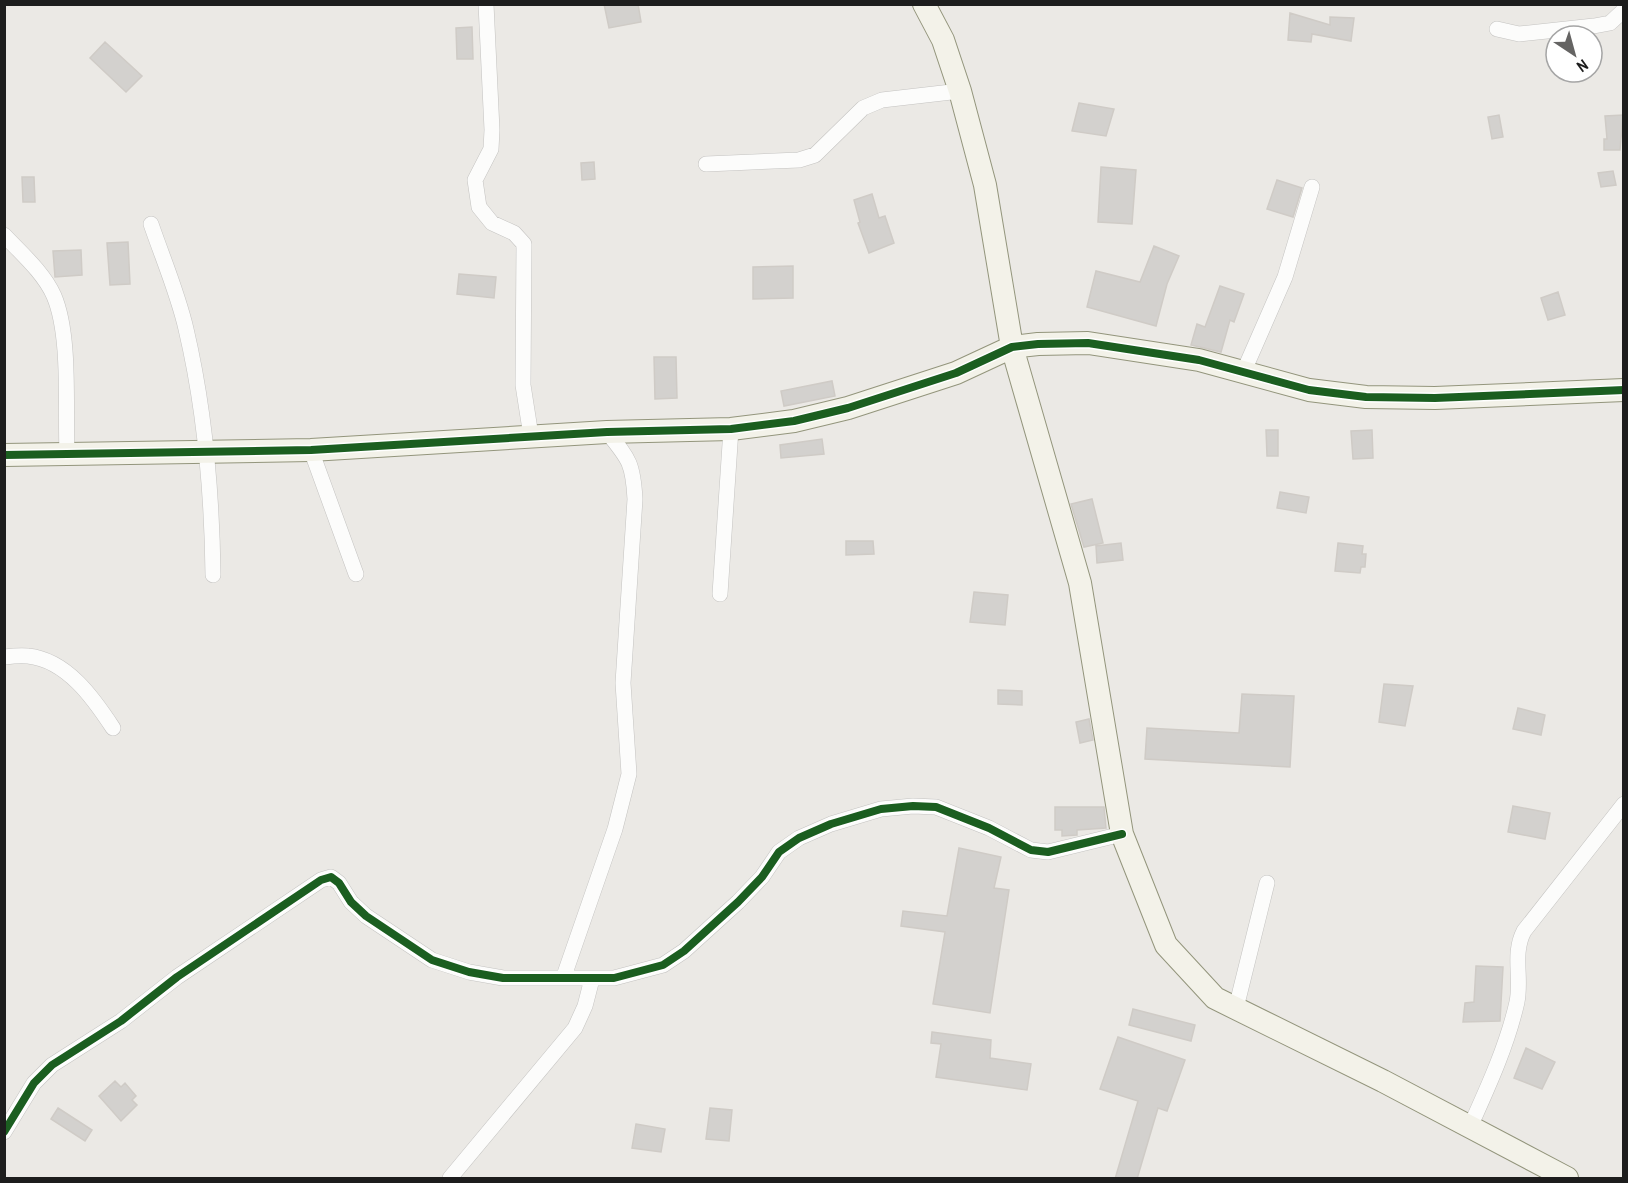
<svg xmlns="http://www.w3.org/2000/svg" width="1628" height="1183" font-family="'Archivo Narrow',sans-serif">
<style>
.building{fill:#d3d1ce;stroke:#cfcbc6;stroke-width:1.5}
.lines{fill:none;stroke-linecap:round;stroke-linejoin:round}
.street-casing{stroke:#c4c3c1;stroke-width:16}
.secondary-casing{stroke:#93957c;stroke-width:24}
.street{stroke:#fcfcfb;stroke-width:15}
.secondary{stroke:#f3f2e9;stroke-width:22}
.cycleway-casing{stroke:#fff;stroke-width:11}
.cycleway{stroke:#1b5e20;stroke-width:8}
</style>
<rect width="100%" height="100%" fill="#ebe9e5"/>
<path class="building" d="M604 4H638L641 22 609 28Z
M1290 13 1330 25V17L1354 18 1351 41 1312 34 1311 42 1288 40Z
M472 27 473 59H457L456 28Z
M105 42 142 76 126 92 90 58Z
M1079 103 1114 109 1106 136 1072 131Z
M1499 115 1503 137 1492 139 1488 117Z
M1623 115 1620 150H1604V139H1607L1605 116Z
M594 162 595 179 582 180 581 163Z
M1101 167 1136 170 1132 224 1098 222Z
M1613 171 1616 185 1601 187 1598 173Z
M22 177H34L35 202H23Z
M1277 180 1302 188 1293 217 1267 209Z
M872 194 879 218 885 216 894 243 869 253 858 223 860 222 854 200Z
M128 242 130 284 110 285 107 243Z
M1154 246 1179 256 1167 284 1156 326 1087 307 1096 271 1140 282Z
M81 250 82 275 55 277 53 251Z
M793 266V298L753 299V267Z
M459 274 496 277 494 298 457 294Z
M1220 286 1244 294 1234 322 1230 320 1221 352 1191 345 1197 324 1205 327Z
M1558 292 1565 315 1548 320 1541 298Z
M654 357H676L677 398 655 399Z
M832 381 835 396 784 406 781 391Z
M1266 430H1278V456H1267Z
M1372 430 1373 458 1353 459 1351 431Z
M822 439 824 454 781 458 780 445Z
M1280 492 1309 497 1306 513 1277 508Z
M1092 499 1103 543 1084 547 1071 504Z
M846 541H873L874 554 846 555Z
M1121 543 1123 560 1097 563 1096 546Z
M1338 543 1363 546 1362 554H1366L1365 567H1361L1360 573 1335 571Z
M974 592 1008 595 1005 625 970 622Z
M1384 684 1413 686 1405 726 1379 722Z
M998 690 1022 691V705L998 704Z
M1242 694 1294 696 1290 767 1145 759 1147 728 1239 733Z
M1518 708 1545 715 1541 735 1513 729Z
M1089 719 1093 740 1080 743 1076 722Z
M1513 806 1550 813 1545 839 1508 832Z
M1055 807H1104L1106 828 1077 830V835L1062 836V830H1055Z
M959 848 1001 857 994 888 1009 890 990 1013 933 1004 945 932 901 926 903 911 947 916Z
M1476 966 1503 967 1500 1021 1463 1022 1465 1003 1474 1002Z
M1133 1009 1195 1025 1191 1041 1129 1025Z
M932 1032 991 1040 990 1058 1031 1064 1027 1090 936 1077 941 1044 931 1043Z
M1118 1037 1185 1060 1167 1111 1158 1108 1137 1179H1115L1138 1101 1100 1089Z
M1526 1048 1555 1062 1542 1089 1514 1078Z
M115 1081 121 1087 125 1083 136 1096 132 1100 137 1105 121 1121 99 1096Z
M58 1108 92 1130 85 1141 51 1119Z
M710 1108 732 1110 729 1141 706 1139Z
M636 1124 665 1129 661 1152 632 1148Z"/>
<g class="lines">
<g class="street-casing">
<path id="street" d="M486 4 492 130 491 149 475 180 479 207 492 223 514 233 524 244 523 385 531 436
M1497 29 1519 34 1594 26 1610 23 1624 10
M706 164 799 160 815 155 863 108 882 100 960 91
M151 224C163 259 178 294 186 329 205 410 212 492 213 575
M4 235C21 253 44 273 54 296 71 336 65 408 67 452
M1243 373 1285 277 1312 187
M311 450 356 574
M720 594 731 429
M4 657C12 656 21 655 28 656 67 660 94 699 113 728
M564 976 615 829 629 774 623 683 635 499C633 463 629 459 607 432
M1236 1008 1267 883
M1470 1127C1488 1087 1507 1046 1517 1002 1522 977 1512 954 1524 931L1624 804
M4 1132 34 1083 52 1065 121 1021 177 977 321 880 331 877 339 883 351 902 366 916 432 960 469 972 503 978H614L663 965 684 951 738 902 762 877 779 852 799 838 831 824 881 809 913 806 936 807 989 828 1031 850 1048 852 1122 834
M450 1178 575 1028 585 1006 592 979"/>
</g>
<g class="secondary-casing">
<path id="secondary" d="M924 4 943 40 960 91 985 185 1012 347 1080 583 1122 834 1166 945 1215 998 1383 1081 1567 1178
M4 455 311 450 607 432 731 429 794 421 848 408 956 373 1012 347 1038 344 1088 343 1199 360 1309 390 1366 397 1435 398 1624 390"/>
</g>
<use href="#street" class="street"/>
<use href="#secondary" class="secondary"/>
<g class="cycleway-casing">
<path id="cycleway" d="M4 455 311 450 607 432 731 429 794 421 848 408 956 373 1012 347 1038 344 1088 343 1199 360 1309 390 1366 397 1435 398 1624 390
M4 1132 34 1083 52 1065 121 1021 177 977 321 880 331 877 339 883 351 902 366 916 432 960 469 972 503 978H614L663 965 684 951 738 902 762 877 779 852 799 838 831 824 881 809 913 806 936 807 989 828 1031 850 1048 852 1122 834"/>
</g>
<use href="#cycleway" class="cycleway"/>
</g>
<rect width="1628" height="1183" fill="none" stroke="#1d1d1d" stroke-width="12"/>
<g transform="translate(1574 54) rotate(144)"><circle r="28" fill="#ffffff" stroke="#a5a5a5" stroke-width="1.5"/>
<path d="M0-4.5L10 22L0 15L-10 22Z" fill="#656463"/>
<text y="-9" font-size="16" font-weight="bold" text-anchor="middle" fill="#1d1d1d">N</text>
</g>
</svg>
